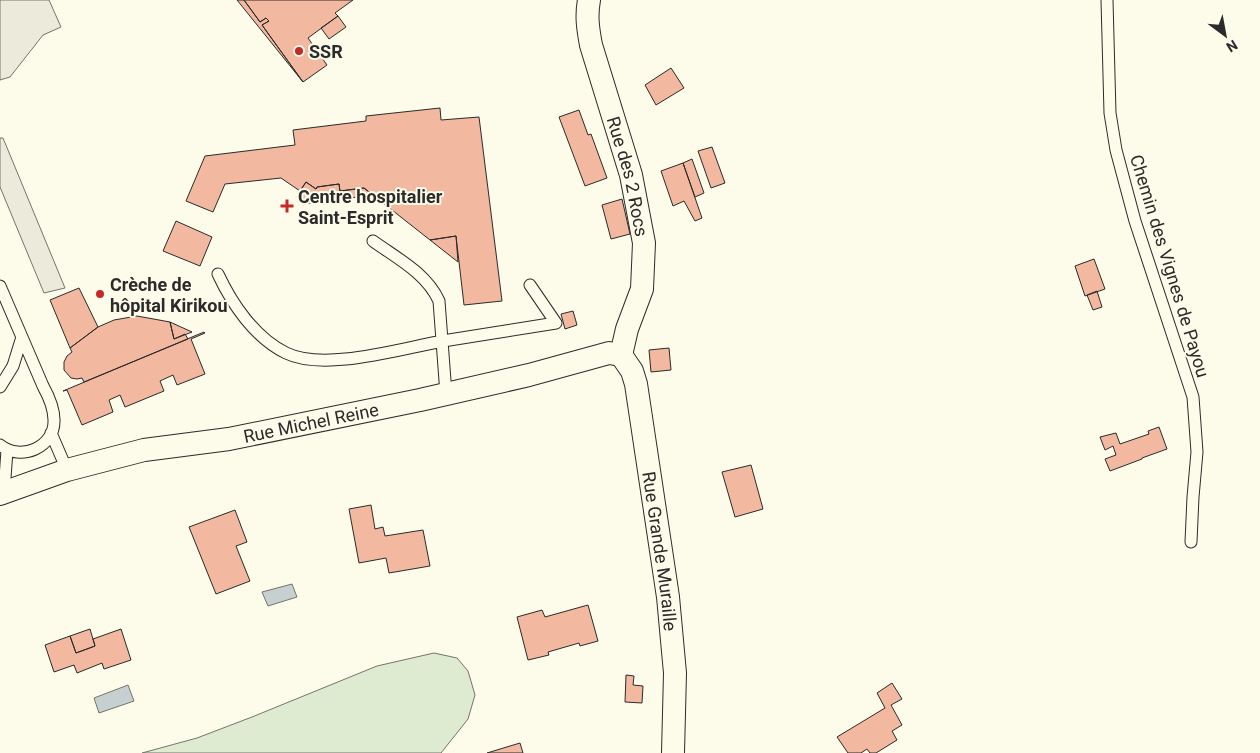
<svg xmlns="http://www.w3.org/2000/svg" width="1260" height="753" font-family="Roboto,sans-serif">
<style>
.green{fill:#deebd1;stroke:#74746e}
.parking{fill:#eceadb;stroke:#74746e}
.water{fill:#c7d0d0;stroke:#74746e}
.building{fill:#f2b8a0;stroke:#2b2b2b}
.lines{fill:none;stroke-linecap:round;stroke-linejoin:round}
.lane-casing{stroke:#2b2b2b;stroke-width:13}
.street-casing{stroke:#2b2b2b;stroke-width:24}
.lane{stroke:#fdfbea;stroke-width:11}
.street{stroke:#fdfbea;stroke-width:22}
.poi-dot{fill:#c62828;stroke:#fdfbea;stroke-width:2}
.labels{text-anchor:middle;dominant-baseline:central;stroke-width:4;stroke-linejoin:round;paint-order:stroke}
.poi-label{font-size:18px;font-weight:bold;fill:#2b2b2b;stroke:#fdfbea;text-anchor:start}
.street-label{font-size:18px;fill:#2b2b2b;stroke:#fdfbea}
</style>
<rect width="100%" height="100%" fill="#fdfbea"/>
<path class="green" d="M434 653 457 658 468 671 475 695 468 719 441 753H142L197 738 252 717 377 666Z"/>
<path class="parking" d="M0 0H49L61 27 43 35 10 77 0 80Z
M0 138H3L65 288 44 293 0 187Z"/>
<path class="water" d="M292 584 297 597 268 606 262 592Z
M128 685 134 701 99 713 94 698Z"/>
<path class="building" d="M237 0H244L260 22 266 18 269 21 262 25 303 82Z
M244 0H353L335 13 338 16 308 38 327 65 303 82 262 25 269 21 266 18 260 22Z
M338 16 346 27 329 39 321 28Z
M671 68 684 88 656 105 645 85Z
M440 108 441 120 479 117 502 301 464 305 456 236 430 240 364 188 340 191 339 184 317 187 316 189 306 182 300 191 281 178 225 184 213 212 186 201 205 156 295 145 293 130 366 121V116Z
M579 110 588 135 591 134 607 178 585 186 559 117Z
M712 147 725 183 711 188 698 151Z
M692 159 704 193 695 197 683 163Z
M683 163 702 218 695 221 684 201 673 206 661 171Z
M306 182 316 189 317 187 339 184 340 191 364 188 373 195 302 204 300 191Z
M622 199 630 234 611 239 602 205Z
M176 221 212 237 200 266 163 251Z
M456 236 458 262 430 240Z
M1094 259 1105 289 1085 296 1075 266Z
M79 288 98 327 70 348 50 300Z
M1097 291 1102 307 1093 310 1087 295Z
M573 311 577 325 565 329 561 314Z
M137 316 170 322 174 339 185 334 188 339 84 382 82 378 77 379 71 378 64 370V362L67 356 72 352 70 348 98 327 114 320Z
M170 322 192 332 174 339Z
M204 332 205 333 191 339 205 374 177 385 173 375 160 381 164 391 125 407 120 395 109 400 113 412 82 425 67 390 63 391Z
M669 348 671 370 651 372 649 350Z
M1159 427 1167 449 1142 458V459L1110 471 1105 459 1116 455 1113 446 1105 450 1100 437 1116 433 1120 444 1149 434 1148 431Z
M751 465 763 509 735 517 722 472Z
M371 505 375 529 383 527 385 536 423 530 430 566 389 573 386 558 359 563 349 509Z
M235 510 247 542 236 546 250 581 216 594 189 527Z
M588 605 598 641 580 646 579 643 548 652 549 655 528 660 517 617 542 610 545 617Z
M90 629 95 646 76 653 70 636Z
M121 629 131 660 104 669 102 663 77 673 74 665 54 672 45 645 70 636 76 653 95 646 93 639Z
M626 675 634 676 633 685 643 686 642 703 625 702Z
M892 683 902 699 891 705 902 725 892 731 897 740 876 753H870L867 749 861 753H848L837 737 885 708 877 693Z
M520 743 523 753H487Z"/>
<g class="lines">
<g class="lane-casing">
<path id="lane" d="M1107 0 1110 113 1116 150 1135 221 1193 397 1197 452 1193 497 1191 542
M373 241C398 259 426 273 439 301L446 394
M218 274C232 304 255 338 286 353 325 372 402 348 443 341 481 335 518 329 556 323L530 285
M0 286 43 386C48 395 54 409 54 420 55 447 21 462 0 445
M0 387 13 366 22 337
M51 433 67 470
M4 492 7 450"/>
</g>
<g class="street-casing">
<g id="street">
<path id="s1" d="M589 0C586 16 588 29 591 45L631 175 644 243 642 289 627 329 621 355"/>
<path id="s2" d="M621 355 632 371 636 384 668 597 675 673 673 753"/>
<path id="s3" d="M0 494 67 470 144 450 229 439 420 400 529 375 609 353 621 355"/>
</g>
</g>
<use href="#lane" class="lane"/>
<use href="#street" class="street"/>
</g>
<g class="poi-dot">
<circle cx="299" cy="51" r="5"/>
<path d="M284.5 198.5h5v5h5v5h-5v5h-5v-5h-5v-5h5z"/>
<circle cx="100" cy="294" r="5"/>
</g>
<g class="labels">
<g class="poi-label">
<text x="309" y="51">SSR</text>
<text x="298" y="196">Centre hospitalier<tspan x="298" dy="21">Saint-Esprit</tspan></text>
<text x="110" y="284">Crèche de<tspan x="110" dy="21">hôpital Kirikou</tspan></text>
</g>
<g class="street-label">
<text stroke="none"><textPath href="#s1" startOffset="182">Rue des 2 Rocs</textPath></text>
<text transform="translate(1170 266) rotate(73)">Chemin des Vignes de Payou</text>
<text stroke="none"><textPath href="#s3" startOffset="320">Rue Michel Reine</textPath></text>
<text stroke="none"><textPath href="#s2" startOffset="202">Rue Grande Muraille</textPath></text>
</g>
</g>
<g transform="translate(1225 35) rotate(148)" stroke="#fdfbea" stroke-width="4" paint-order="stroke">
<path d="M0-4L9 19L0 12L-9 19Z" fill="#2b2b2b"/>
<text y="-8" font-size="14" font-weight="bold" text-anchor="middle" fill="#2b2b2b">N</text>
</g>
</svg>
